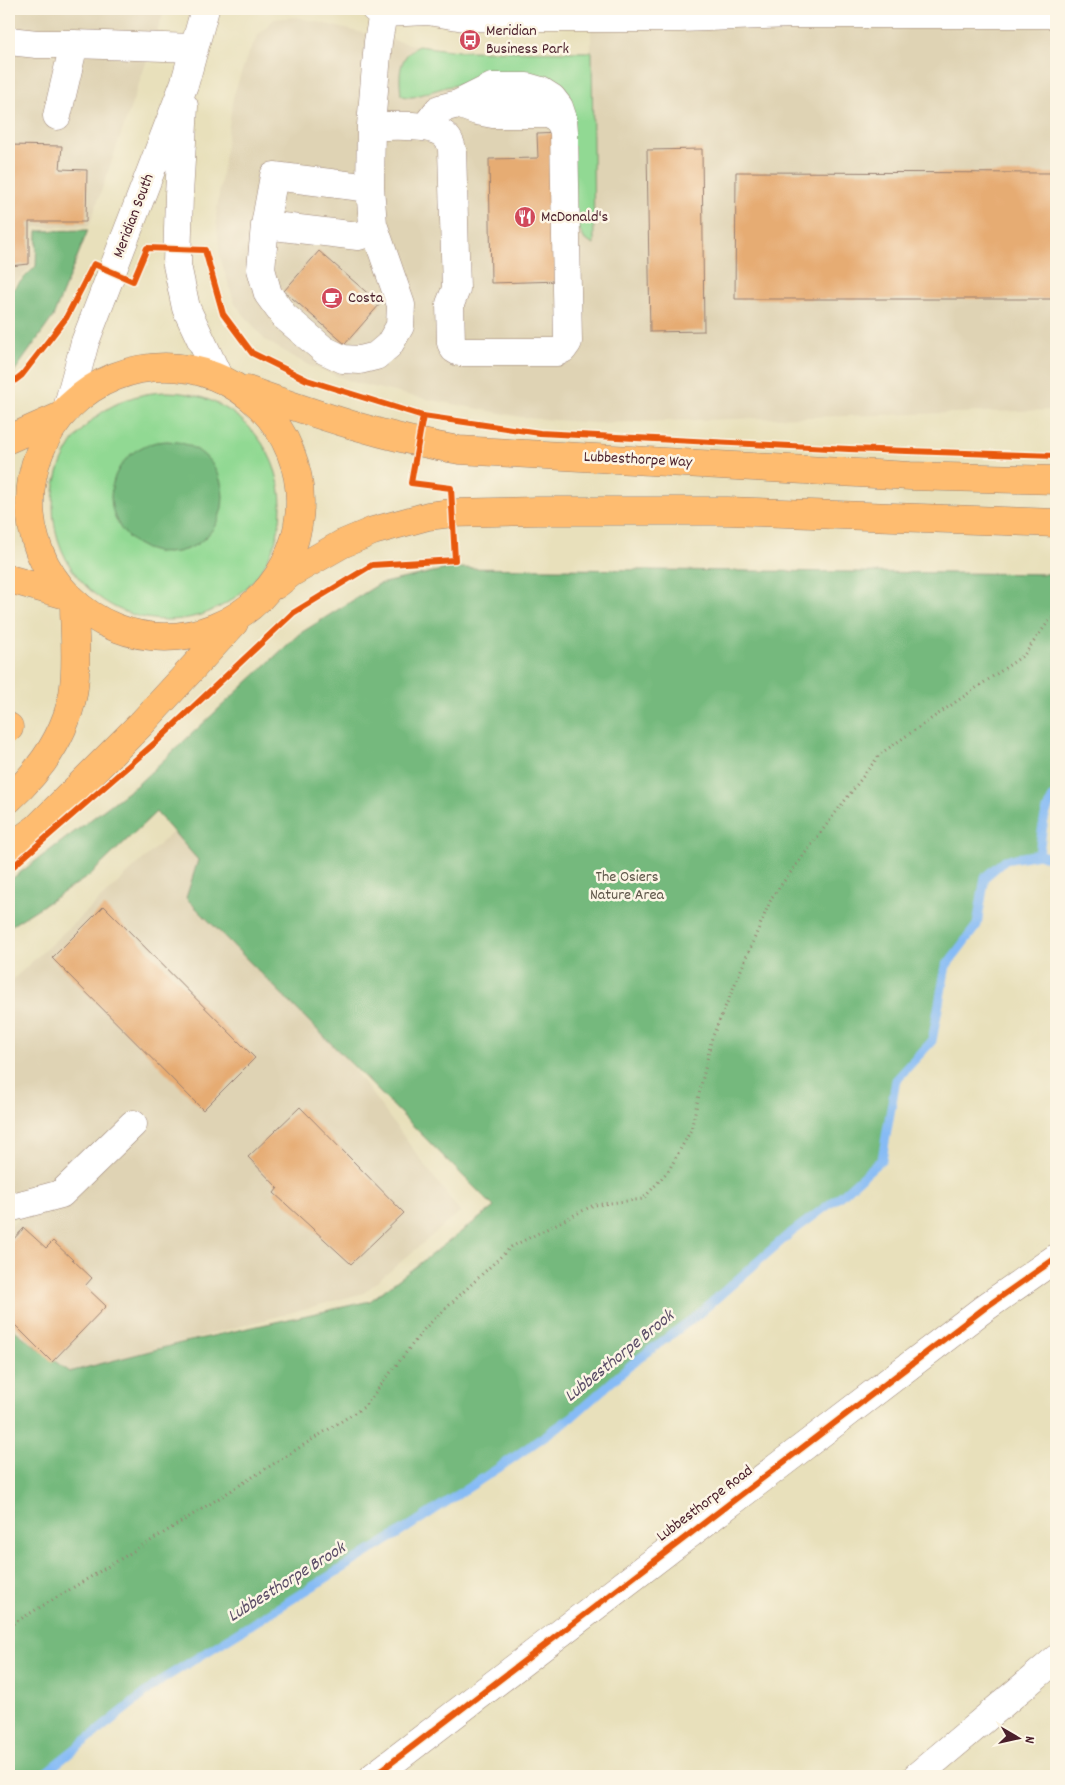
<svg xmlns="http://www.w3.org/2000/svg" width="1065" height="1785" font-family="Dekko,sans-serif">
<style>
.built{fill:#dfd3b4}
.green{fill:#91d993;stroke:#6e7c5f}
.forest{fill:#74b97d;stroke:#5f6c54}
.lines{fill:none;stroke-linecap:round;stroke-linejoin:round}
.stream{stroke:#86bbf5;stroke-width:9}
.building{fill:#e6ac73}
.minor-casing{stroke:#998073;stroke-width:29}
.highway-casing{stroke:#998073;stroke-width:29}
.path{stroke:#998073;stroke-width:3;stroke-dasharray:1 4;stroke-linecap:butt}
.minor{stroke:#fff;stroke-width:28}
.highway{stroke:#febc70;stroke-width:28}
.cycleway-casing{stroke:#fcf5e5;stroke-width:9}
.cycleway{stroke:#e8590c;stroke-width:6}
.labels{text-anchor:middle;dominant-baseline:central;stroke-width:5;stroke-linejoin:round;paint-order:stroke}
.poi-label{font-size:16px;fill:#4a1f2b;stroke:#fcf5e5;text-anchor:start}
.street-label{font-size:16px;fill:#4a1f2b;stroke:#fcf5e5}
.park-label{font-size:16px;fill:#5f574a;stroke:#fcf5e5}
.water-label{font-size:18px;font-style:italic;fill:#5c4e68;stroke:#fcf5e5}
</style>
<rect width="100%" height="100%" fill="#fcf5e5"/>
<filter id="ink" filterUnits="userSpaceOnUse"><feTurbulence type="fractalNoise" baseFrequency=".02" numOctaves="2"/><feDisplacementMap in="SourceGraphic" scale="10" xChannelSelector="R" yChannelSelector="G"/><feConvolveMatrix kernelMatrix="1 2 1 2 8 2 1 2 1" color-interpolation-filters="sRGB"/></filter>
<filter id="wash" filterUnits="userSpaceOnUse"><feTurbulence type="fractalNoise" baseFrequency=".0096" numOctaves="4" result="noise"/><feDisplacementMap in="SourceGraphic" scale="20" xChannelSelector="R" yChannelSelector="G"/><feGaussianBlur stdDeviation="1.12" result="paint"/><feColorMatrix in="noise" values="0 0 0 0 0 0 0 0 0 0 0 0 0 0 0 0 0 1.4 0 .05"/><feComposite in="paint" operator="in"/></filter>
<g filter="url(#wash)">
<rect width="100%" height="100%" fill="#e8e0bb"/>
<path class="built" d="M9 9H165L89 226 34 227 33 265 9 289Z
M591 9H1056V410L596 423 526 418 416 397 356 383 308 365 265 340 235 304 220 258 216 215 233 97 246 59 258 35 274 19 296 17 418 46 458 51 591 52Z
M175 830 460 1212 364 1293 69 1372 9 1326V1227L21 1217 9 1201V983Z"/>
<path class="green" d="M418 46 458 51 592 52 594 245 585 240 574 220 572 143 484 80 446 87 413 97H406L401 95C399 74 398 57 418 46Z
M53 506a114 114 0 1 1 228 0a114 114 0 1 1-228 0Z"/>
<path class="forest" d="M88 230 53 317 14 372 9 375V293L36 266 37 231Z
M111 497a56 56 0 1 1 112 0a56 56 0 1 1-112 0Z
M451 568 1056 574V793C1043 810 1042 832 1039 854L1005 860 985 877 977 925 946 966 932 1041 896 1080 882 1159 843 1194 788 1235 695 1317 633 1363 576 1413 497 1469 399 1533 163 1679 41 1776H9V1326L69 1372 181 1343 370 1301 494 1207 186 898 198 860 156 812 89 876 9 927V881L138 784 299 634 379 584Z"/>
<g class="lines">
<path class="stream" d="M1039 854C1042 832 1043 810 1056 793
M41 1776 163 1679 399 1533 497 1469 572 1417 633 1363 695 1317 788 1235 843 1194 882 1159 896 1080 932 1041 946 966 977 925 985 877 1005 860 1039 854 1056 861"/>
</g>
<g id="blocks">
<path class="building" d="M559 133 562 281 491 283 489 159 538 158 537 134Z
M9 145 62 146 60 169 87 170 86 222H29V264L9 266Z
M702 149 704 331 650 332 647 150Z
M736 172 1056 173V299H735Z
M319 251 380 304 345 344 284 291Z
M104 906 255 1058 203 1110 52 958Z
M300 1107 404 1213 351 1264 274 1193 278 1188 248 1157Z
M24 1228 46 1248 53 1241 92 1278 85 1286 106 1306 52 1362 9 1319V1244Z"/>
</g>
</g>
<g filter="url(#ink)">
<use href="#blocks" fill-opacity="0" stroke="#998073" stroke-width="1"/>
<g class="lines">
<g class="minor-casing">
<path id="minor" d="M375 9 383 13 428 11 464 17 518 18H680L793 14H1056
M383 13 378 42 371 126C391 127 435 121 447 138 450 141 451 145 452 149L456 289 450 304 451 343 454 349 459 352H557L563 349 568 342 564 132 563 119 559 107 552 98 541 91 527 87H492L458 104 439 109 425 127
M9 41 37 44H74L194 48
M458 104 477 111 493 114H546C557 116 560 122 564 132
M184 106 179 195 177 265 186 308 219 378
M57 116 74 44
M370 188 274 176 265 225 358 236 368 233 373 224 370 188 371 126
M265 225 261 269 268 294 284 316 324 350 343 359 360 360 376 356 389 345 400 326 401 305 373 224
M67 409 85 342 185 82 205 9
M9 1208 61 1194 133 1124
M374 1776 986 1307 1056 1258
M917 1776 1056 1659"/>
</g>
<g class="highway-casing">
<path id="highway" d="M30 502a135 135 0 1 1 270 0a135 135 0 1 1-270 0Z
M247 390C317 415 386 438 459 450L910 476 1056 480
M9 439 61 416
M9 579 66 595
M276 585 291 573 342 544 373 531 428 516 452 513 537 511H727L1056 523
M9 727V728
M9 799C40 771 65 736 73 694 78 664 74 632 74 602
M9 848 37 828 142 723 234 623"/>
</g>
<path class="path" d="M9 1626 162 1534 364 1407 425 1328 511 1247 594 1205 643 1199 669 1170 691 1130 712 1038 772 897 880 754 1024 655 1051 618 1056 617"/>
<use href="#minor" class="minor"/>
<use href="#highway" class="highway"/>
<g class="cycleway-casing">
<path id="cycleway" d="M9 385 22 375 66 318 94 264 133 281 147 248 205 250 223 314 252 353 307 380 423 416 540 433 849 449 1056 456
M9 870 156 742 293 613 372 565 455 560 451 488 411 483 423 416
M374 1776 986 1307 1056 1258"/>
</g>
<use href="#cycleway" class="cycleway"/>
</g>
</g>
<defs>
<g id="bus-disc" transform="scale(1.125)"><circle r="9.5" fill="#d1495b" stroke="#fcf5e5"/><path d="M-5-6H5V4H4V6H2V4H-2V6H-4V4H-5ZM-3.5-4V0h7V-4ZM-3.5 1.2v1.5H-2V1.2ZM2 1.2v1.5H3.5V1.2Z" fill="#fff"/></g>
<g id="restaurant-disc" transform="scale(1.125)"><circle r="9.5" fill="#d1495b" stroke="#fcf5e5"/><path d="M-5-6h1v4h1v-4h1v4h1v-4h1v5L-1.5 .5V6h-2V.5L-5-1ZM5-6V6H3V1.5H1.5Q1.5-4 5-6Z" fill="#fff"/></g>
<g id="cafe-disc" transform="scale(1.125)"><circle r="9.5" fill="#d1495b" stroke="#fcf5e5"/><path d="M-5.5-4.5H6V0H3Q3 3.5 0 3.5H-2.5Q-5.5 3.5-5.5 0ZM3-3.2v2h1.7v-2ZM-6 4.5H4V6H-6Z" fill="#fff"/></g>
</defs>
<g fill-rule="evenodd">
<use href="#bus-disc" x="470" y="40"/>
<use href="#restaurant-disc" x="525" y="217"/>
<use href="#cafe-disc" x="332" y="298"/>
</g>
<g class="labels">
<g class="poi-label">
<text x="486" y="31">Meridian<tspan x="486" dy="18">Business Park</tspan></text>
<text x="541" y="217">McDonald's</text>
<text x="348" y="298">Costa</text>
</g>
<g class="street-label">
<text transform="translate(134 216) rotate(-69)">Meridian South</text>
<text transform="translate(638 460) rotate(3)">Lubbesthorpe Way</text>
<text transform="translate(705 1504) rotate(-37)">Lubbesthorpe Road</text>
</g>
<g class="park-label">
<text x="627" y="877">The Osiers<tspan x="627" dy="18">Nature Area</tspan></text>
</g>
<g class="water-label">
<text transform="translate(620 1357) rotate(-39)">Lubbesthorpe Brook</text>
<text transform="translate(287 1583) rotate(-32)">Lubbesthorpe Brook</text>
</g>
</g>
<rect width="1065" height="1785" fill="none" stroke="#fcf5e5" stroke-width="30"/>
<g transform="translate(1018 1738) rotate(99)" stroke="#fcf5e5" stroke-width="4" paint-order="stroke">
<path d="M0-4L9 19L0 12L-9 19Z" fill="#4a1f2b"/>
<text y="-8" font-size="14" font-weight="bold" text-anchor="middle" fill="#4a1f2b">N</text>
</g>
</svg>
